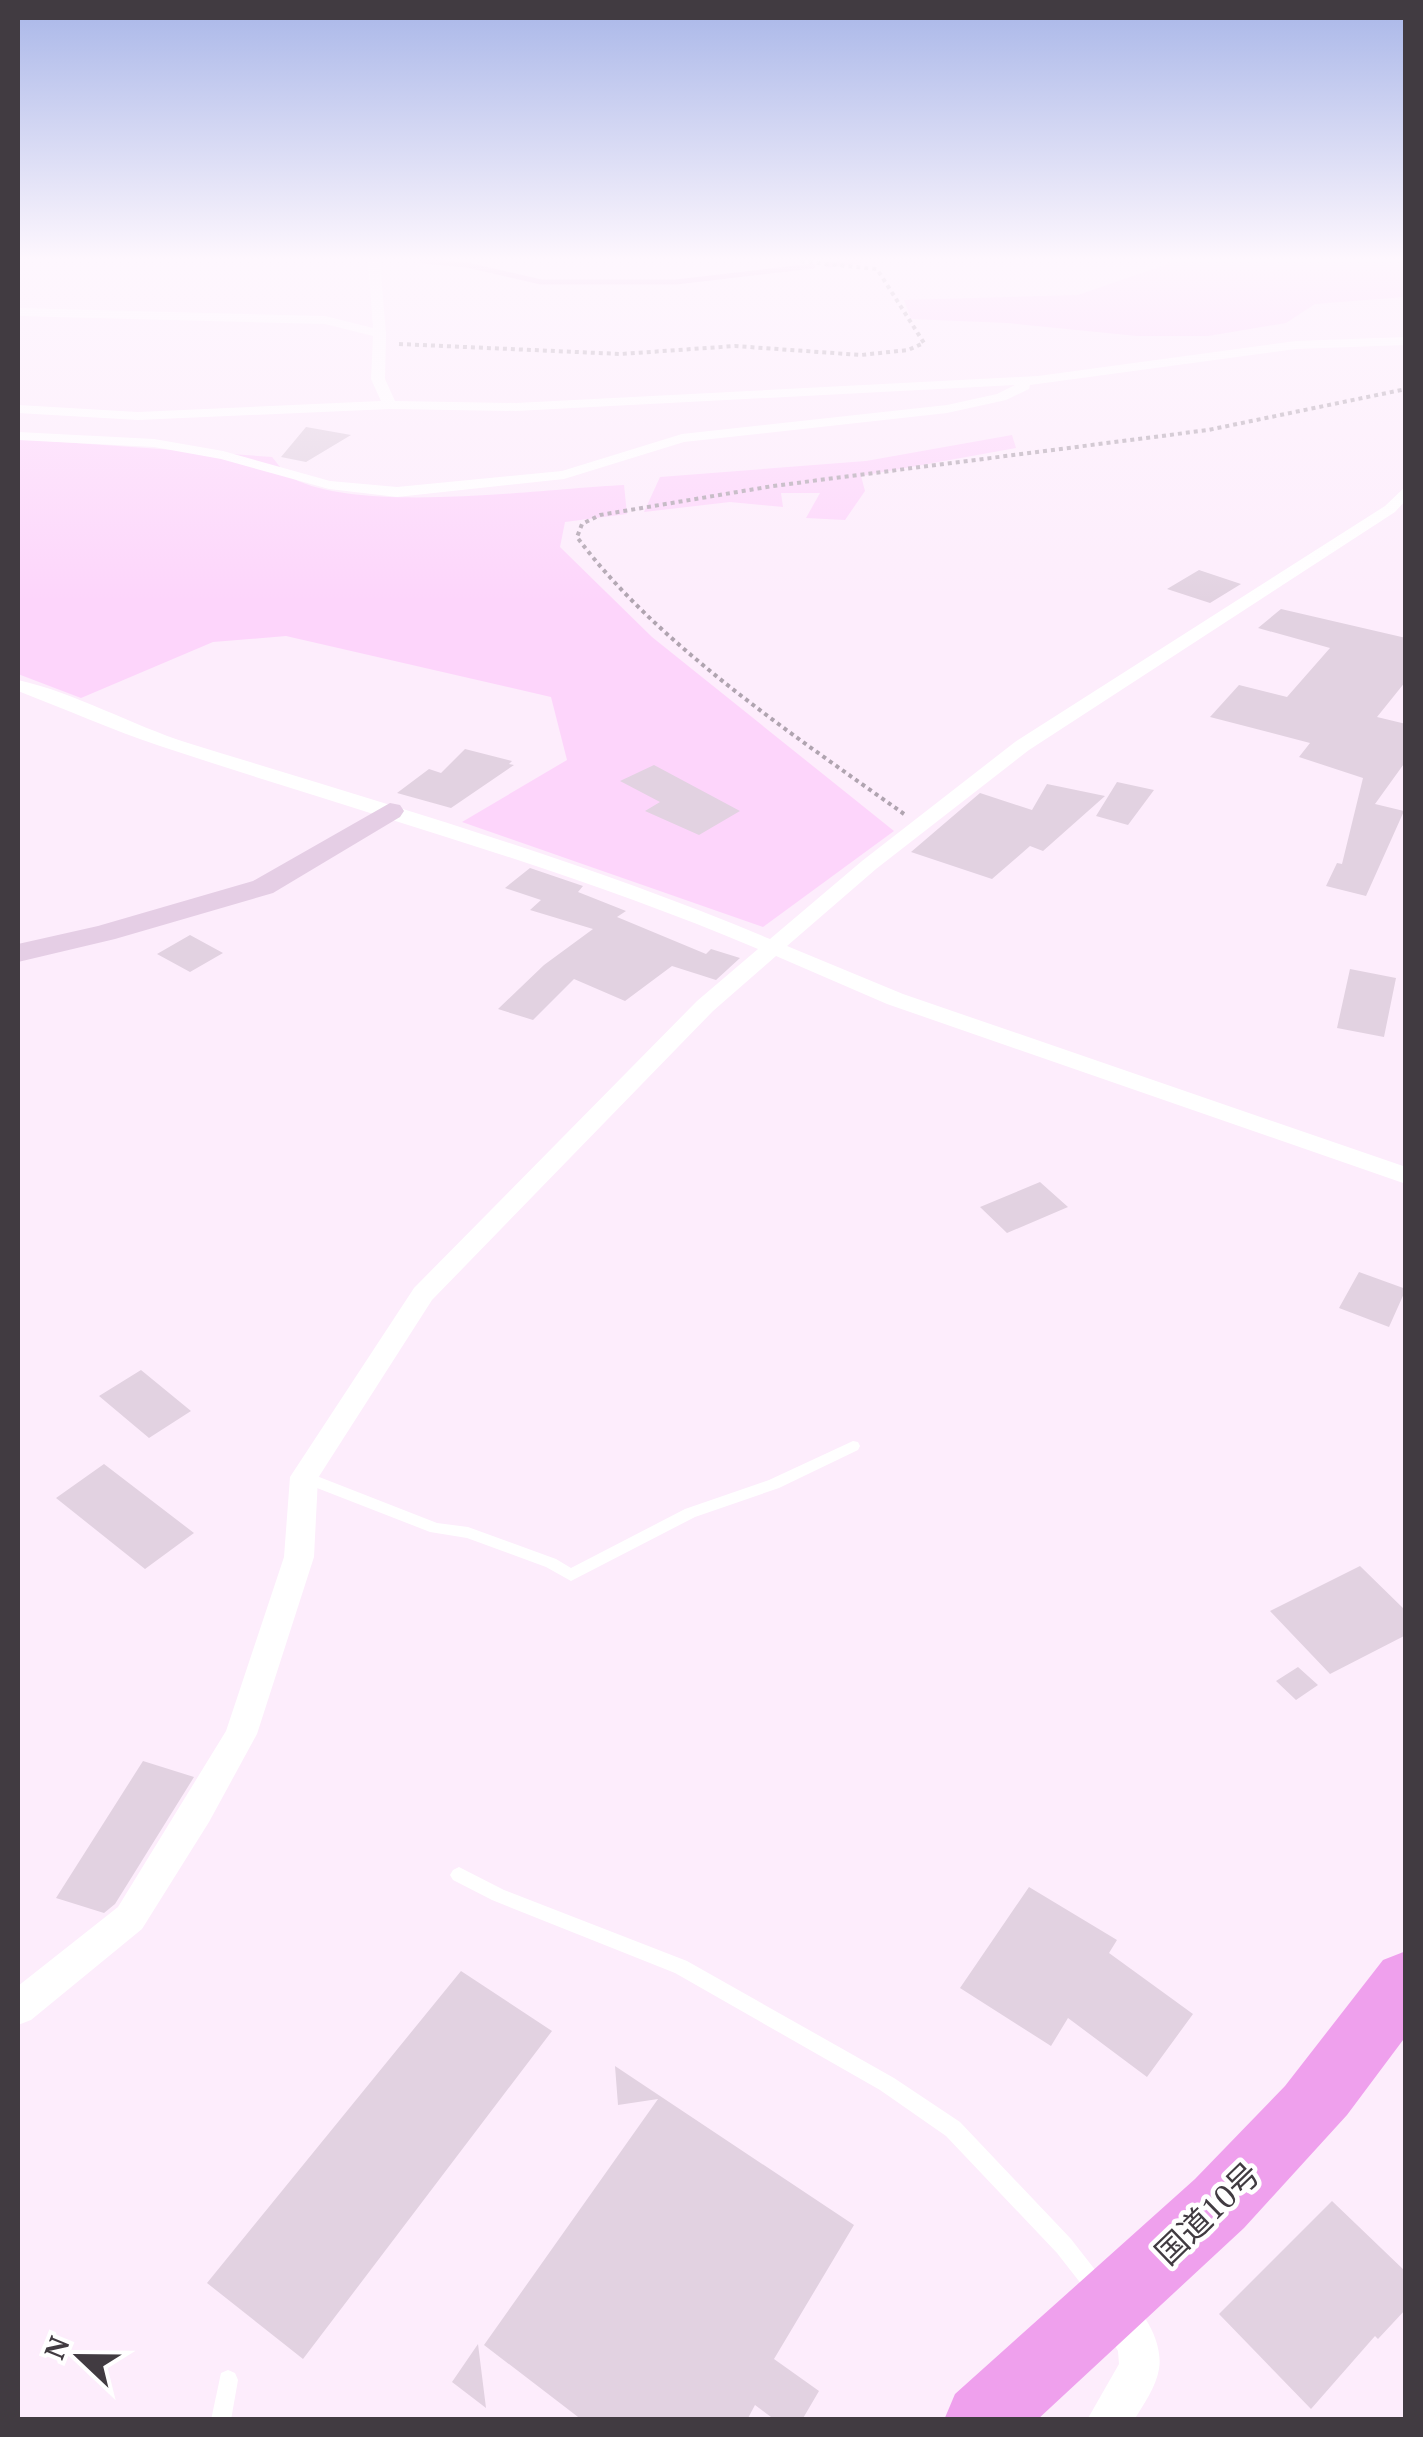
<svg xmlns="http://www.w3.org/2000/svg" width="1423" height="2437" font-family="'PT Serif','Noto Sans JP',serif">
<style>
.green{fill:#fdd5fb}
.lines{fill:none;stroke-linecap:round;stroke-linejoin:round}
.stream{stroke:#e9b8e7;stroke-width:5}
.building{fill:#e2d2e1}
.path{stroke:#b0a4b0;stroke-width:4;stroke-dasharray:4 4;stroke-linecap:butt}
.lane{fill:#fff;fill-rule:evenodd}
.street{fill:#fff;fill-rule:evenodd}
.secondary{fill:#e5cee5;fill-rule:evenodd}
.highway{fill:#efa0ed;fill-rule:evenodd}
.labels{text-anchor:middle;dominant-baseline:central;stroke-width:9;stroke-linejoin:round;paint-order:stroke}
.near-street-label{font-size:32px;fill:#413b41;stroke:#fff}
</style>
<rect width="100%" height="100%" fill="#fdedfc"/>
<path class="green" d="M1177 261H1405V297L1315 304 1286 323 1208 336H1137L1007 323 911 319 904 300 1078 295Z
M1012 435 1016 448 861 476 865 491 845 520 806 518 820 493H781L783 507 730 502 644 512 660 477 866 461Z
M18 439 272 457C278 464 285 475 294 479 365 514 541 489 624 485L627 514 565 522 560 547 652 637 894 831 763 927 462 822 567 760 551 697 286 636 213 642 81 698 18 674Z"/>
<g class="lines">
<path class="stream" d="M422 261 467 265 541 282H676L813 266
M828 265 859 261"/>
</g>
<path class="building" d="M306 427 351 435 306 462 281 457Z
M1199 570 1241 584 1210 603 1167 589Z
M1281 609 1406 638V681L1377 717 1406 724V761L1375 804 1404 811 1366 896 1326 886 1337 863 1342 864 1363 778 1299 757 1310 743 1210 717 1239 685 1287 697 1330 648 1258 628Z
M465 749 512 761 509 764 514 765 451 808 397 793 429 769 441 773Z
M654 765 740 811 699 835 645 811 660 802 620 781Z
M1117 782 1154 790 1128 825 1096 816Z
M1047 784 1105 796 1043 851 1030 846 992 879 911 852 980 793 1032 810Z
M530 868 583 886 578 892 626 911 617 917 706 954 711 949 740 958 716 980 672 966 625 1001 574 979 533 1020 498 1009 544 965 593 929 530 910 541 900 505 888Z
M190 935 223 953 190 972 157 954Z
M1350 969 1396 978 1384 1037 1337 1028Z
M1040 1182 1068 1207 1007 1233 980 1207Z
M1359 1272 1406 1289 1389 1327 1339 1308Z
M141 1370 191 1411 149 1438 99 1396Z
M104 1464 194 1533 145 1569 56 1498Z
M1360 1566 1406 1611V1635L1330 1674 1270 1611Z
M1298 1667 1318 1685 1296 1700 1276 1681Z
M143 1761 194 1777 115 1904 104 1913 56 1898Z
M1029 1887 1117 1940 1109 1953 1193 2014 1147 2077 1068 2018 1051 2046 960 1988Z
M461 1971 552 2031 303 2359 207 2283Z
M615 2066 854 2225 774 2359 819 2391 802 2420H775L755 2405 747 2420H582L484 2345 658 2099 618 2105Z
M1332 2201 1406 2272V2309L1378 2339 1375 2336 1311 2409 1219 2314Z
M478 2344 486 2408 452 2382Z"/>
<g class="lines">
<path class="path" d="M399 344 621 354 735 346 861 355 908 350 924 343 877 269 797 261
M904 814C795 736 656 644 577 537L582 524 600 515 773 486 1208 430 1406 389"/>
<path class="lane" d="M853 1441 858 1442 860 1446 858 1450 779 1488 695 1517 571 1581 546 1567 467 1538 430 1532 299 1481 297 1477 299 1473 304 1472 309 1473 437 1523 468 1527 556 1559 571 1568 685 1509 769 1480Z
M459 1867 504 1890 687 1961 894 2078 960 2122 1071 2239 1103 2280 1106 2287 1103 2294 1096 2297 1089 2294 1057 2253 946 2136 880 2090 675 1973 492 1900 453 1880 450 1875 453 1870Z
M228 2370 235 2373 238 2380 231 2420H211L221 2373Z"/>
<path class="street" d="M368 261H380L386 334 385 379 395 401 516 403 1038 376 1296 341 1406 337V345L1296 349 1030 385 1029 389 1006 400 947 413 684 442 564 479 397 497 329 489 221 459 154 447 18 440V432L154 439 223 451 330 481 397 487 562 471 682 434 947 405 997 394 1015 385 516 411 390 409 138 420 18 413V405L138 412 381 401 371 379 373 336 325 324 18 316V308L325 316 373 328Z
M1406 486V500L1395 512 1029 750 876 869 787 946 903 994 1406 1167V1184L887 1004 776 956 713 1011 432 1300 318 1478 314 1557 257 1734 209 1822 142 1929 31 2020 18 2025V1986L118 1907 226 1731 284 1557 290 1477 414 1288 697 1001 758 949C564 867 359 812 160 746 112 730 65 709 18 691V680C76 693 131 725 188 743 383 803 582 860 770 939L862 861 1015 742 1385 506Z
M1113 2289C1139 2300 1164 2340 1159 2369 1156 2387 1144 2404 1134 2420H1087L1119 2364 1118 2351 1093 2309 1099 2295Z"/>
<path class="secondary" d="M390 803 400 805 404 811 400 817 273 893 115 939 18 962V944L98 926 253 881Z"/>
<path class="highway" d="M1406 1951V2036L1347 2115 1244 2228 1037 2420H944L955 2394 1195 2179 1285 2086 1383 1960Z"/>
</g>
<linearGradient id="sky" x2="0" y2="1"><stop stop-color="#a8b6e8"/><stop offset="0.43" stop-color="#fef7fe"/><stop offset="1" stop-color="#fef7fe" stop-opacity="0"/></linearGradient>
<rect width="1423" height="602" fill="url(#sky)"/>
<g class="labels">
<g class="near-street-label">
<text transform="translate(1207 2213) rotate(-44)">国道10号</text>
</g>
</g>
<rect width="1423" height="2437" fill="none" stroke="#413b41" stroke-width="40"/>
<g transform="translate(80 2357) rotate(292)" stroke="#ffffff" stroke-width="8" paint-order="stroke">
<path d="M0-8L18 38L0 25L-18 38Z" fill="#413b41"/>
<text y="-15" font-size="28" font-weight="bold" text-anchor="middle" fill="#413b41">N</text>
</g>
</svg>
